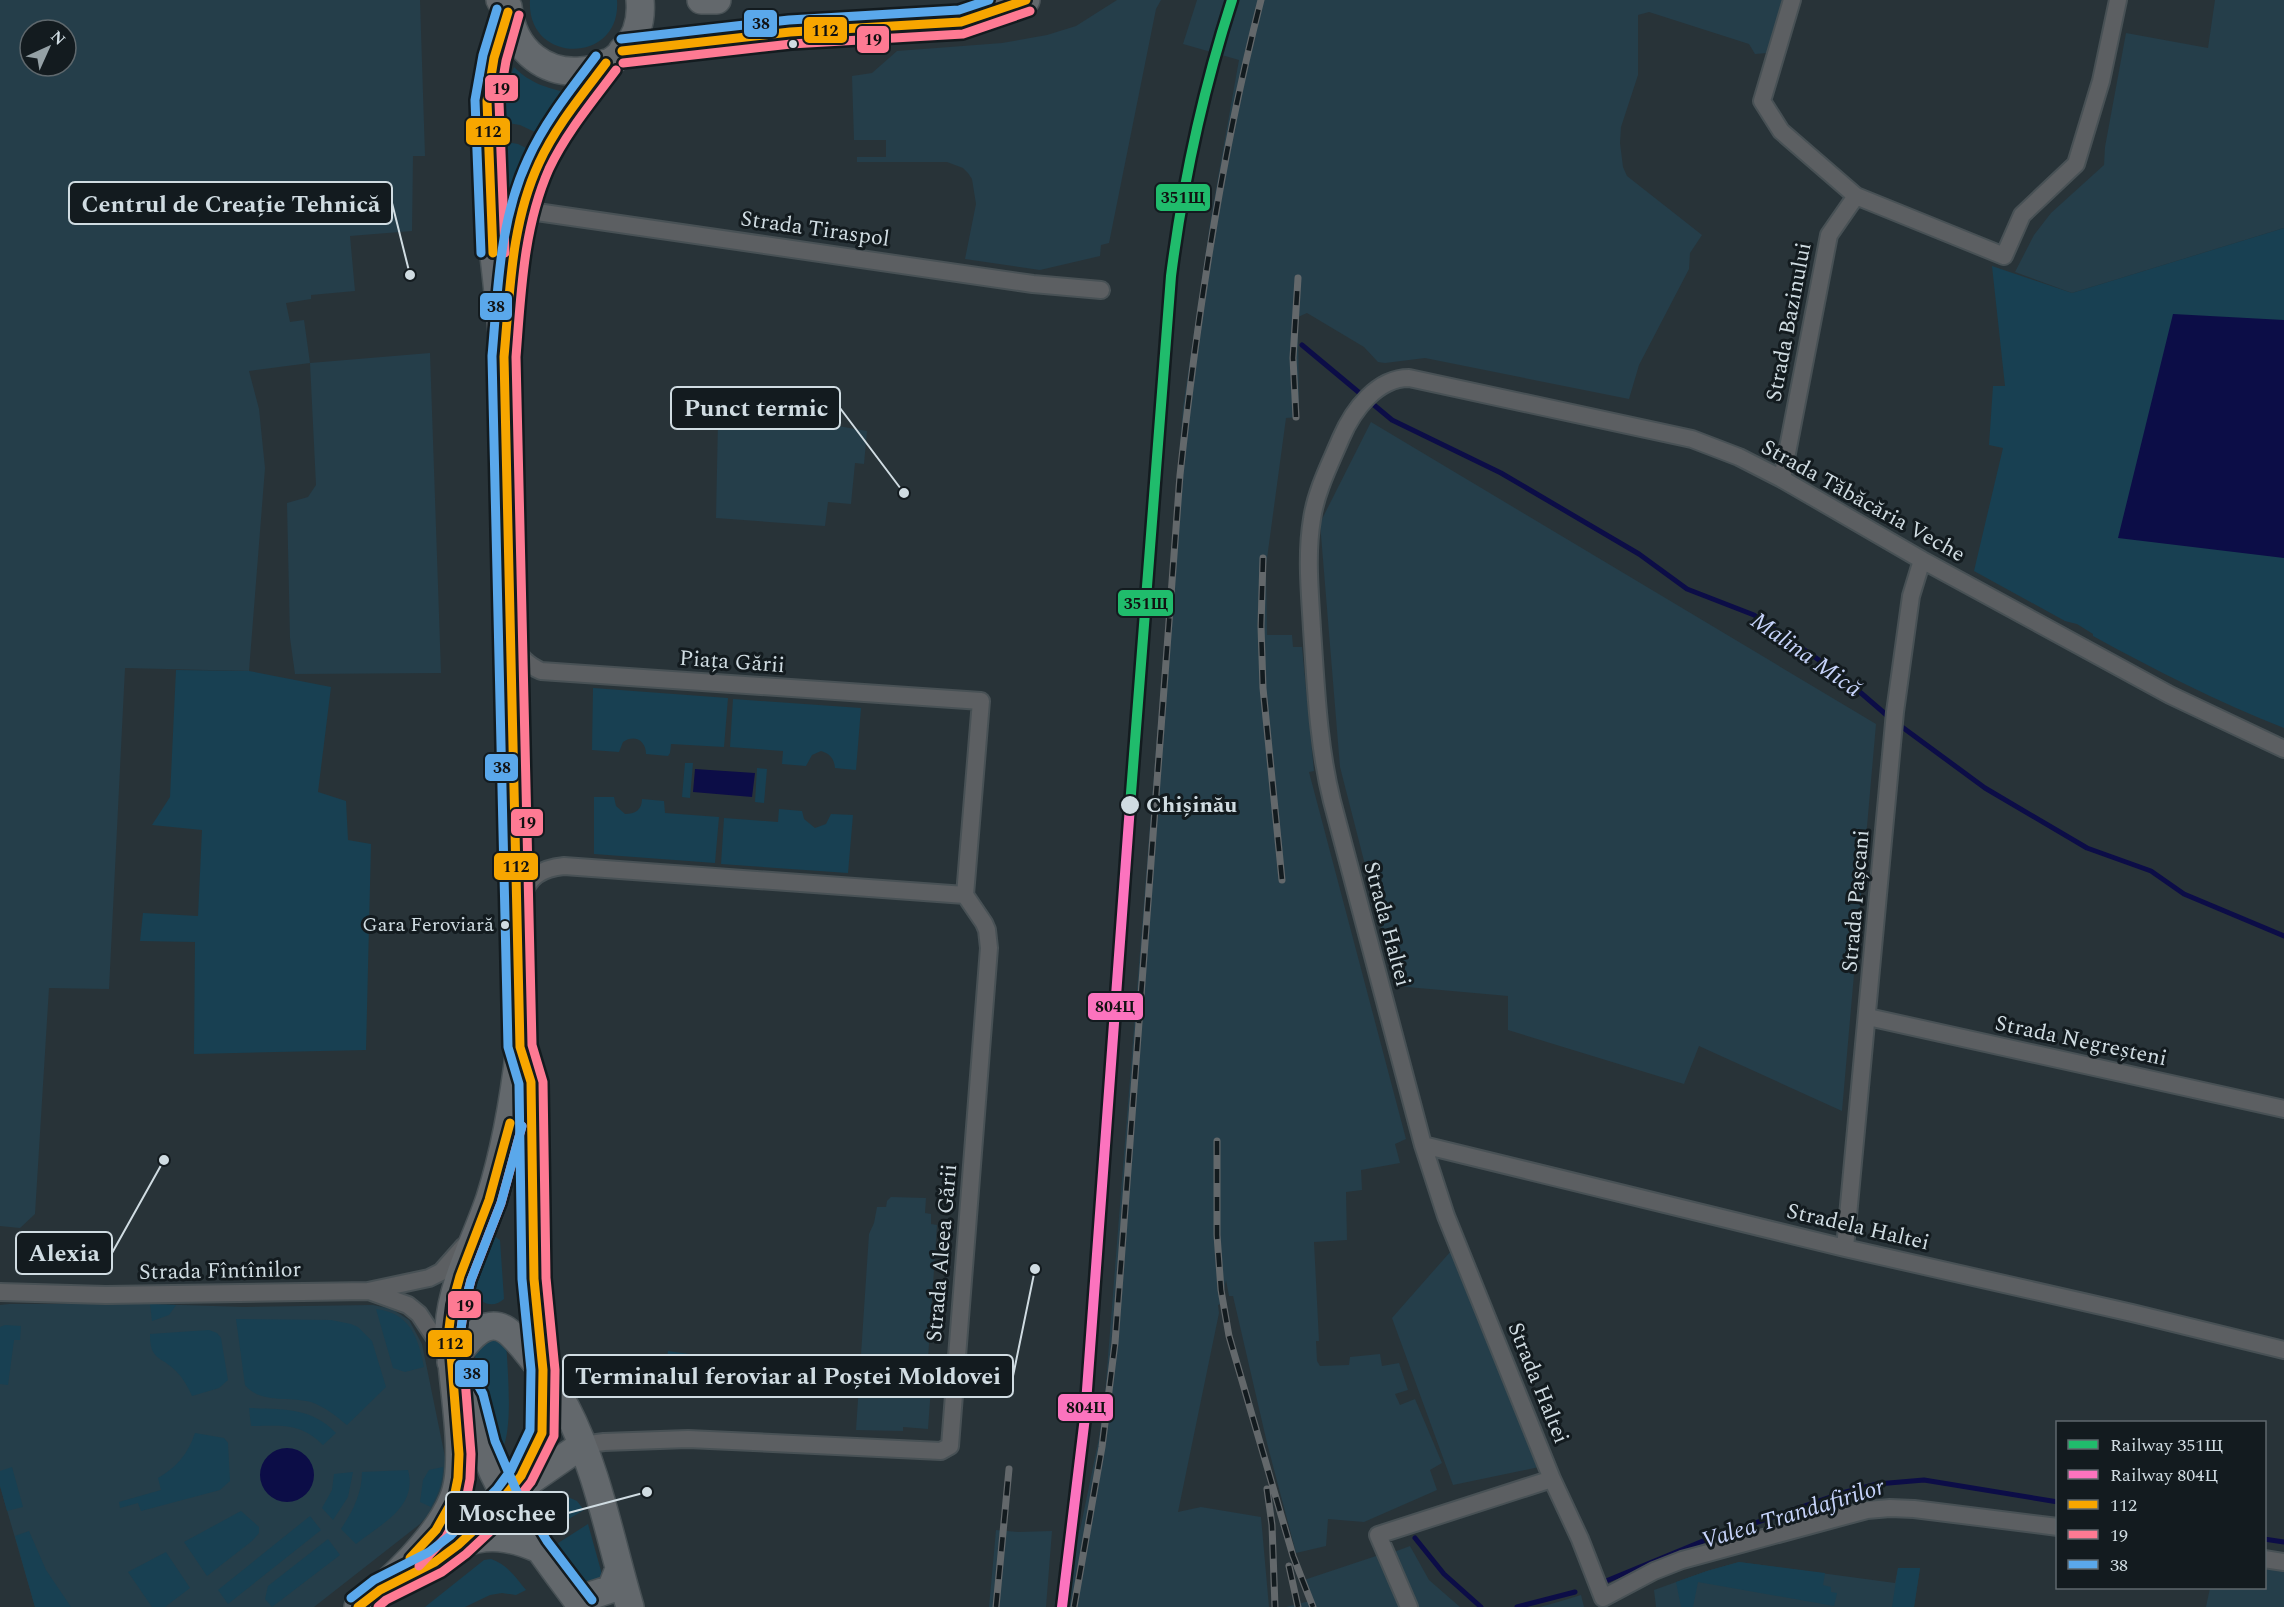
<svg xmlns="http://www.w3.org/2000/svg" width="2284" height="1607" font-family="Spectral,serif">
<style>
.built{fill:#253e4a;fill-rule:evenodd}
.green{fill:#184052}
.water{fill:#0c0d47}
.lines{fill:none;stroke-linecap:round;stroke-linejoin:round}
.stream{stroke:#0c0d47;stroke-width:5}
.minor-casing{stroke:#485155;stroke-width:20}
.primary-casing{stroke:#485155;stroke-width:30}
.minor{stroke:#5c5f62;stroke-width:16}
.primary{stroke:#63686c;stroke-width:27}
.rail-casing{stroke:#63686b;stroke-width:7}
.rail{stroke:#131b1f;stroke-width:4.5;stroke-dasharray:14;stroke-linecap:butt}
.bus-1-casing{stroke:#131b1f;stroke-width:14}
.bus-2-casing{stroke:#131b1f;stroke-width:14}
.bus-3-casing{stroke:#131b1f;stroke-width:14}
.bus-1{stroke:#f7a600;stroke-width:9}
.bus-2{stroke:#fe7a93;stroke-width:9}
.bus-3{stroke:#5aa8eb;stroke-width:9}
.rail-1-casing{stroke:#131b1f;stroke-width:15}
.rail-2-casing{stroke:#131b1f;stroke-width:15}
.rail-1{stroke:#20bc6c;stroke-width:10}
.rail-2{stroke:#fc73be;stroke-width:10}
.bus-dot{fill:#d0dce2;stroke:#131b1f;stroke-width:2}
.labels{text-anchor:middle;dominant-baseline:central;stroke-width:6;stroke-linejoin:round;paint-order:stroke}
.bus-label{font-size:20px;fill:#d0dce2;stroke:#131b1f;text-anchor:end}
.street-label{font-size:22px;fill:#d0dce2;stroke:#131b1f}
.stop-label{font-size:22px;font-weight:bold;fill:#d0dce2;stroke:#131b1f;text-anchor:start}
.water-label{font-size:24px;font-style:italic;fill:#c6d3fa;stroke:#131b1f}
.leader{fill:none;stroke:#d0dce2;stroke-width:2}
.callout-dot{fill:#d0dce2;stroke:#131b1f;stroke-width:2}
.callout{fill:#131b1f;stroke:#d0dce2;stroke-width:2}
.callout-label{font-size:24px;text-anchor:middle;font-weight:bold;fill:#d0dce2}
.line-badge{stroke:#131b1f;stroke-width:2}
.pale-badge-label{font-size:16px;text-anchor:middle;font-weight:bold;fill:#111}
</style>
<rect width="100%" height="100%" fill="#283338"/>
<path class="built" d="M0 0H420L425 156H413L412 231 350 236 355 291 311 295V299L286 303 290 322 304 320 310 363 430 353 441 673 295 674 290 638 287 503 308 497 316 485 310 363 249 371 259 409 265 468 249 671 125 668 109 989 49 988 35 1214 20 1228 0 1226ZM30 30H66V66H30Z
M1117 0H1161L1156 9 1109 243 1101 245 1100 256 1040 270 965 259 976 204 972 179 968 173 963 168 947 162H857V157H886V140H854L852 76 872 73 897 51 1002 43 1047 35 1076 26Z
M1197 0H1784L1772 49 1767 53 1755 54 1749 44 1649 12 1638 15V75L1621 127 1620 143 1623 167 1627 176 1702 235 1690 253 1689 269 1639 365 1629 399 1425 358 1385 363 1378 362 1364 347 1307 313 1298 317 1299 417 1286 418 1266 566 1267 635H1292L1293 647H1302L1314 771 1309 772 1406 1139 1395 1144 1400 1163 1361 1170 1362 1190 1346 1192 1347 1240 1314 1242 1319 1341H1316L1317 1361 1320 1366 1349 1365 1350 1357 1380 1354 1382 1366 1399 1363 1408 1390 1395 1394 1400 1405 1415 1399 1442 1463 1430 1470 1437 1490 1364 1522 1328 1519 1326 1546 1296 1553 1267 1443 1233 1296H1229L1226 1280 1221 1304 1218 1305 1219 1313 1178 1512 1201 1507 1261 1517 1269 1607H1054L1065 1530H1080L1099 1438 1105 1395 1183 407 1211 217 1239 60 1183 44Z
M2215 0H2284V228L2072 293 2015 272 2034 235 2051 213 2104 165 2105 147 2126 33 2208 48Z
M780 416 867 431 864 464 855 463 851 504 828 502 825 526 716 518 718 421Z
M1371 422 1876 724 1842 1111 1699 1046 1684 1084 1508 1030V996L1396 986 1340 767 1320 523Z
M891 1197 926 1198 925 1213 931 1214V1224L937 1225 928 1359 933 1360 928 1429 903 1427V1431L856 1430 869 1234 874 1223 877 1207H886L887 1201Z
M1451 1251 1539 1467 1453 1485 1392 1318Z
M9 1304H150L244 1307 373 1305 392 1309 409 1320 422 1344 445 1457V1481L438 1500 433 1510 420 1524 314 1607H35L0 1486V1305Z
M996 1530 1019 1532 1052 1531 1046 1607H989Z
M1410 1546 1429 1580 1460 1607H1419L1394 1552Z
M1382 1554 1403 1607H1286L1310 1601 1304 1580Z
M1739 1562 1895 1583 1898 1568H1920L1914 1607H1656L1654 1590 1707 1571Z
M2265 1566 2284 1569V1607H2206L2210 1588H2264Z
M1581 1595 1584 1607H1540L1558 1602Z"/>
<path class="green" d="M530 0H617C622 65 526 65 530 0Z
M514 67C531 84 546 87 567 93L539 134 520 125 503 122 507 86Z
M501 141 518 144 530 150 516 186 509 216 504 222 501 214Z
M2284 228V728C2218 702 2155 670 2093 636V634L2077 624 2065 621 1974 571 2003 448 1989 445 1993 386H2005L1992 266 2072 293Z
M176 670 249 671 331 687 318 792 346 801 348 840 371 844 366 1050 194 1054 195 942 140 941 143 913 198 916 202 830 152 825 170 797Z
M593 688 728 698 724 747 671 744 670 753 668 756 646 754C646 740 634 734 623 742L619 752 592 750Z
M733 699 861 708 856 770 835 768C834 758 830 754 821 751L812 755 806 766 782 764 783 751 730 747Z
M685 763H693L690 798 682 797Z
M757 768 767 769 764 803 755 802Z
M594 797H614L616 806 625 814C635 814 642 810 642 799L664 801 665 813 719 817 715 863 594 854Z
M779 809 802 811 804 819 815 828 826 824 831 814 853 815 848 873 721 864 724 818 778 822Z
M494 1236 500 1240 504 1299C493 1309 480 1304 474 1291Z
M150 1304 176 1305 169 1315 152 1321Z
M376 1309C410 1313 418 1337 424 1367L405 1372 393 1368Z
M236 1319 331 1320 351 1324 358 1327 372 1341 386 1387 347 1425C336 1416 325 1407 311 1402 290 1396 260 1404 245 1385Z
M5 1325 21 1326 20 1340H14L8 1385 0 1384V1327Z
M209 1330 217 1333 221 1338 228 1380 219 1388 192 1396C188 1387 183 1378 176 1371 160 1355 150 1361 150 1334Z
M482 1337 506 1340C507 1363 515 1438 499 1454L493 1443 474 1351Z
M668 1351 689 1354 685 1390 663 1387Z
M249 1408C281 1409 312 1407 336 1433L323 1445C300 1422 281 1426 251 1426Z
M195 1433 224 1438 228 1443 230 1481 220 1490 141 1511 138 1503 120 1508 119 1502 161 1490 158 1478C177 1467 188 1454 195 1433Z
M12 1467 23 1507 7 1511 0 1486V1471Z
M443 1467C443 1482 438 1495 431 1507L420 1502 423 1480 429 1470Z
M408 1470C418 1507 381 1524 356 1544L341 1529C353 1511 362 1493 362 1472Z
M353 1472 348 1497 333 1520 322 1508 332 1490 334 1474Z
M563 1495 577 1501 584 1510 545 1533C535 1517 543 1497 563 1495Z
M241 1511 259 1527V1533L252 1541 207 1576 184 1542Z
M310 1516 321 1530 228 1604 218 1590Z
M588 1524 603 1578 588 1583 555 1545Z
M29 1531 46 1570 71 1607H35L15 1536Z
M328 1539 340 1555 272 1607 265 1599 268 1586Z
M166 1552 190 1588 165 1607H152L128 1572Z
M491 1559C507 1564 516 1578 526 1590L516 1595 502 1593 490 1595 465 1607H425L484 1560Z
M1739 1562 1825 1573 1823 1585 1831 1587V1592L1837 1593 1834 1606 1698 1582 1693 1607H1681L1676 1582 1707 1571Z
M1898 1568H1920L1914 1607H1892Z"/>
<path class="water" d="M2173 314 2284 320V558L2118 538Z
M695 769 755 773 752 797 693 792Z
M260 1475a27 27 0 1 1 54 0a27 27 0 1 1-54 0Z"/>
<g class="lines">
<path class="stream" d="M1302 345 1392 420 1501 473 1639 554 1687 589 1754 615 1839 674 1890 718
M1898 724 1985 788 2087 848 2151 871 2184 894 2284 936
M1415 1538 1444 1574 1481 1607
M2264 1539 2284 1542
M1606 1581 1703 1541 1842 1493 1877 1484 1924 1480 2058 1502
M1517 1607 1575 1592"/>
<g class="minor-casing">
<path id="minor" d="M1792 0 1762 101 1781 131 1856 196 2004 256 2022 215 2076 164 2101 81 2118 0
M523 210 1033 284 1101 290
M1782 479 1829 235 1856 196
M514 644C520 658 528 665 541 671L981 701 965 895 984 923 987 930 989 948 950 1446 941 1451 688 1439 604 1442 582 1445
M522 899C527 877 542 868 564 866L965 895
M1868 1017 2284 1109
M1423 1145 1845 1248 2132 1313 2284 1350
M1845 1248 1895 712 1911 596 1922 560
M369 1291 408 1305 419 1314 447 1356
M0 1292 106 1295 368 1291 429 1278 441 1272 464 1246
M2058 1527 1914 1509 1890 1508 1867 1510 1682 1560 1654 1571 1603 1598 1580 1539 1552 1479 1446 1216 1423 1145 1332 801C1318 745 1316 687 1312 629 1310 593 1306 555 1312 519 1316 491 1330 464 1341 438 1353 410 1377 378 1409 378L1692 439 1739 457 1782 479 1922 560 2170 695 2284 749
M2264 1559 2284 1562
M1409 1607 1378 1535 1552 1479"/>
</g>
<g class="primary-casing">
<path id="primary" d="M701 0H717
M508 7C519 102 648 85 640 0
M622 51 790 32 961 22 1026 0
M509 302C514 256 519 210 537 167 552 129 581 96 606 63
M451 1362C461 1350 472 1332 487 1327 504 1322 514 1337 524 1348 540 1367 554 1386 566 1408 597 1467 611 1543 630 1607
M460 1376C479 1405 479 1441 493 1472 516 1521 550 1563 582 1607
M514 1492 582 1445
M461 1544C488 1533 510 1537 537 1548
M396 1582 435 1562 458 1545 488 1517 506 1497 521 1476 542 1433 543 1370 534 1279 530 1077
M577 1600 611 1589 619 1569
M358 1607C390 1582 438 1537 453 1499 467 1467 455 1399 452 1363 450 1352 448 1339 449 1327 452 1282 476 1240 490 1198 506 1148 514 1099 520 1047 516 887 513 727 509 567 508 497 508 428 504 358 497 245 466 122 508 12L500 0"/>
</g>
<use href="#minor" class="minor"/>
<use href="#primary" class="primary"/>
<g class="rail-casing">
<path id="rail" d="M1296 417 1293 358 1298 278
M1263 558 1261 626 1263 688 1282 880
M1217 1141V1235L1221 1290 1229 1336 1293 1556 1313 1607
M1267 1489 1272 1525 1275 1607
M1289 1566 1298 1607
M996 1607 1009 1469
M1074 1607 1102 1447 1115 1343 1180 475C1197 316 1221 155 1261 0"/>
</g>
<use href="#rail" class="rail"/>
<g class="bus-1-casing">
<path id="bus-1" d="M622 51 790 32 961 22 1026 0
M493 253 487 101 494 58 508 12
M410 1558 436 1530 454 1498 458 1478 459 1454 449 1329 452 1305 460 1276 489 1200 510 1123
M358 1607 380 1590 435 1562 458 1545 488 1517 521 1476 542 1433 543 1370 534 1279 531 1082 520 1047 504 357C510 291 511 223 539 163 556 126 582 95 606 63"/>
</g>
<g class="bus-2-casing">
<path id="bus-2" d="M623 63 791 44 963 34 1030 11
M505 253 499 102 506 61 519 15
M419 1566 446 1537 466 1500 470 1479 471 1454 461 1329 464 1307 471 1280 501 1203 522 1126
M378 1607 386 1600 442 1572 466 1554 496 1526 531 1482 554 1436 555 1370 546 1278 543 1082 532 1045 516 357C521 294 523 228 549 169 566 133 592 102 616 70"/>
</g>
<g class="bus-3-casing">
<path id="bus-3" d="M621 39 789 20 959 10 989 0
M481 253 475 100 483 55 497 9
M522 1126 501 1203 471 1280 464 1307 461 1329 463 1358 483 1394 495 1441 517 1492 547 1541 592 1600
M351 1598 374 1580 429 1552 450 1536 497 1489 511 1470 530 1430 531 1370 522 1279 519 1084 508 1047 492 356C498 289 499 221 528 159 545 121 572 88 596 56"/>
</g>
<use href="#bus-1" class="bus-1"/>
<use href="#bus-2" class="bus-2"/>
<use href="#bus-3" class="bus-3"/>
<g class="rail-1-casing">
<path id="rail-1" d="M1130 806 1171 276C1183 182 1203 90 1232 0"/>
</g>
<g class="rail-2-casing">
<path id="rail-2" d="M1062 1607 1085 1417 1130 806"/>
</g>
<use href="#rail-1" class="rail-1"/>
<use href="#rail-2" class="rail-2"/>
</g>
<g class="bus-dot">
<circle cx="793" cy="44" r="5"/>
<circle cx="1130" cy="805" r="10"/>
<circle cx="505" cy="925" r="5"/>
</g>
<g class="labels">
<g class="bus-label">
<text x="494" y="925">Gara Feroviară</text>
</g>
<g class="street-label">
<text transform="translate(815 229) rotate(8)">Strada Tiraspol</text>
<text transform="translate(1789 322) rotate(-79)">Strada Bazinului</text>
<text transform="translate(1863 501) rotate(29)">Strada Tăbăcăria Veche</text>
<text transform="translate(732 662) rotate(4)">Piața Gării</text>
<text transform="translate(1856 901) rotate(-85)">Strada Pașcani</text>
<text transform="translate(1387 924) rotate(75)">Strada Haltei</text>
<text transform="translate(2081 1041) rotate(12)">Strada Negreșteni</text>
<text transform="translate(1858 1227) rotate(13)">Stradela Haltei</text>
<text transform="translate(942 1253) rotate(-85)">Strada Aleea Gării</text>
<text transform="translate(220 1271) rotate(-1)">Strada Fîntînilor</text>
<text transform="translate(1538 1383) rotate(68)">Strada Haltei</text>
</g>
<g class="stop-label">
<text x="1146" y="805">Chișinău</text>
</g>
<g class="water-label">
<text transform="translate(1806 655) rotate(35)">Malina Mică</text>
<text transform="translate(1793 1514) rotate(-17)">Valea Trandafirilor</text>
</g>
</g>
<path class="leader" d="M410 275L392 203M904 493L840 408M164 1160L112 1253M1035 1269L1013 1376M647 1492L568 1513"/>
<g class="callout-dot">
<circle cx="410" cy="275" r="6"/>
<circle cx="904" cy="493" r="6"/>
<circle cx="164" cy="1160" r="6"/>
<circle cx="1035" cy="1269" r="6"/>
<circle cx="647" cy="1492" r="6"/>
</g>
<g class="callout">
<rect x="69" y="182" width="323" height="42" rx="6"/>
<rect x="671" y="387" width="169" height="42" rx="6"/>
<rect x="16" y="1232" width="96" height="42" rx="6"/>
<rect x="563" y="1355" width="450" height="42" rx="6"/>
<rect x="446" y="1492" width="122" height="42" rx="6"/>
</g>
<g class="callout-label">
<text x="231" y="212">Centrul de Creație Tehnică</text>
<text x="756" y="416">Punct termic</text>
<text x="64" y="1261">Alexia</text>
<text x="788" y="1384">Terminalul feroviar al Poștei Moldovei</text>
<text x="507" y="1521">Moschee</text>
</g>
<g class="line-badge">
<rect x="743" y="9" width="35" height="29" rx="6" fill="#5aa8eb"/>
<rect x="803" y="16" width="45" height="28" rx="6" fill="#f7a600"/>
<rect x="856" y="25" width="34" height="29" rx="6" fill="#fe7a93"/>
<rect x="484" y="74" width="35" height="28" rx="6" fill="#fe7a93"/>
<rect x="465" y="117" width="46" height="29" rx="6" fill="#f7a600"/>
<rect x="1155" y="183" width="56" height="29" rx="6" fill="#20bc6c"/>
<rect x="479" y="292" width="34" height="29" rx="6" fill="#5aa8eb"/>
<rect x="1117" y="589" width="57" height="28" rx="6" fill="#20bc6c"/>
<rect x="484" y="753" width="35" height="29" rx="6" fill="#5aa8eb"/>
<rect x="510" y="808" width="34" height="29" rx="6" fill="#fe7a93"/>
<rect x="493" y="852" width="46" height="29" rx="6" fill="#f7a600"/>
<rect x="1087" y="992" width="57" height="29" rx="6" fill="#fc73be"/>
<rect x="447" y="1290" width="35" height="29" rx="6" fill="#fe7a93"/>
<rect x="427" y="1329" width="46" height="29" rx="6" fill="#f7a600"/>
<rect x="454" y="1359" width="35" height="29" rx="6" fill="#5aa8eb"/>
<rect x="1057" y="1393" width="57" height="29" rx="6" fill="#fc73be"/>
</g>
<g class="pale-badge-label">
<text x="761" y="29">38</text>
<text x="825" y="36">112</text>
<text x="873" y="45">19</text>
<text x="501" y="94">19</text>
<text x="488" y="137">112</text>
<text x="1183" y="203">351Щ</text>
<text x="496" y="312">38</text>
<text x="1146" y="609">351Щ</text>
<text x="502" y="773">38</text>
<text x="527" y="828">19</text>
<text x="516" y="872">112</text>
<text x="1115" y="1012">804Ц</text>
<text x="465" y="1311">19</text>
<text x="450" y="1349">112</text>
<text x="472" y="1379">38</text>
<text x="1086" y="1413">804Ц</text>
</g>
<rect x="2056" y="1421" width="210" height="168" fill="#131b1f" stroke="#5f686d" stroke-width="1.5"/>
<rect x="2068" y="1440" width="30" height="9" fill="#20bc6c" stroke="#5f686d" stroke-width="1.5"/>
<text x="2110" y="1451" font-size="18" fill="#d0dce2">Railway 351Щ</text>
<rect x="2068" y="1470" width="30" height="9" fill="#fc73be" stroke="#5f686d" stroke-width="1.5"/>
<text x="2110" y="1481" font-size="18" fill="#d0dce2">Railway 804Ц</text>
<rect x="2068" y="1500" width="30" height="9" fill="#f7a600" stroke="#5f686d" stroke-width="1.5"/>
<text x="2110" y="1511" font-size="18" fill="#d0dce2">112</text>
<rect x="2068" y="1530" width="30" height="9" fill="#fe7a93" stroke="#5f686d" stroke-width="1.5"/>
<text x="2110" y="1541" font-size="18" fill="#d0dce2">19</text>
<rect x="2068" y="1560" width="30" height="9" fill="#5aa8eb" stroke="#5f686d" stroke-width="1.5"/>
<text x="2110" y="1571" font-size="18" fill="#d0dce2">38</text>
<g transform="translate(48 48) rotate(45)"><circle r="28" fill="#131b1f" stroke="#5f686d" stroke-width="1.5"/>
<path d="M0-4.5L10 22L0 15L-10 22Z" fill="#95a1a6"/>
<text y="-9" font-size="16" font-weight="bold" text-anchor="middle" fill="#d0dce2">N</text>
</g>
</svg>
